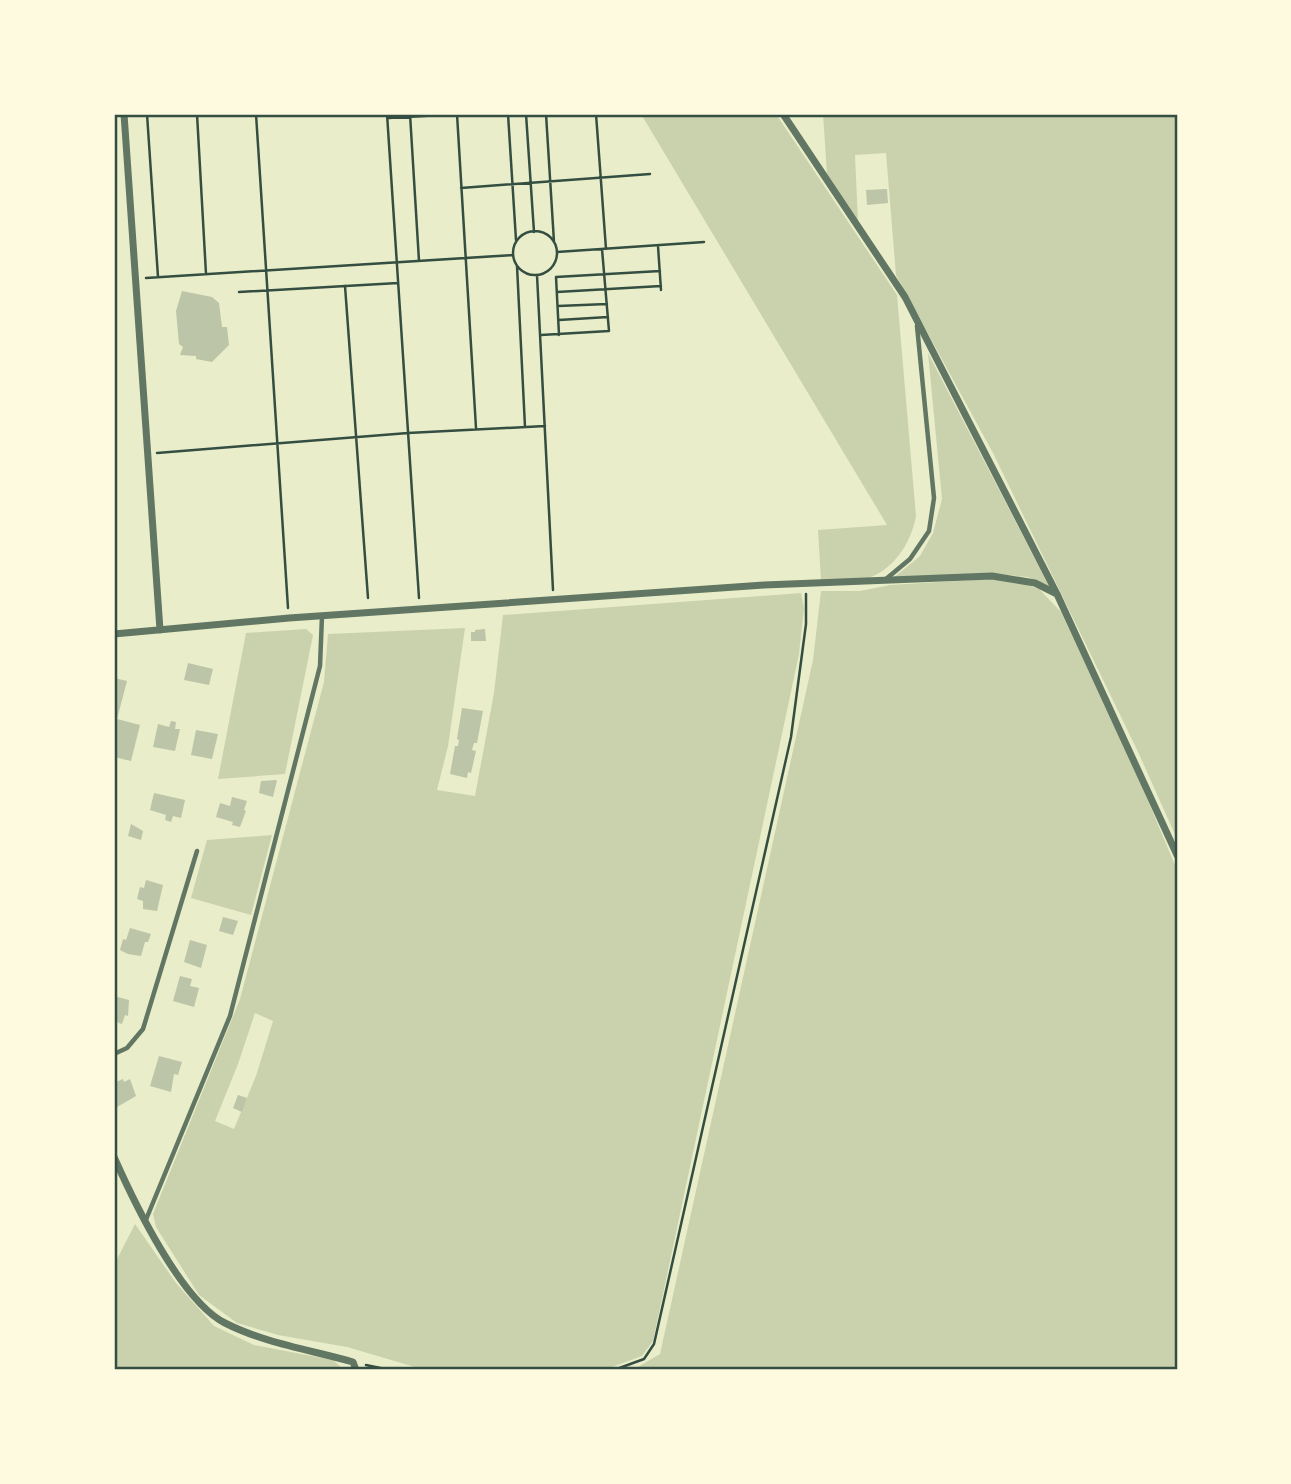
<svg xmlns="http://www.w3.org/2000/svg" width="1291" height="1484" font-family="'Public Sans',sans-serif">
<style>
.green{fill:#cad2ad;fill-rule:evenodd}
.building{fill:#bcc5a7}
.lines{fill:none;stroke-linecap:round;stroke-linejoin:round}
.path{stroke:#344e41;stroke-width:2.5}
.service{stroke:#617663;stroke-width:4.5}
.minor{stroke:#617663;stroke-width:7}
.neatline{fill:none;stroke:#344e41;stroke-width:2.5}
</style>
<rect width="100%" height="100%" fill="#e9edc9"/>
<path class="green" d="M641 114H776L897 295 916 516C911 543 894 570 866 579L821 580 818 530 887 525Z
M823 114H1177V839L1139 754 993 453 896 275 886 153 855 155 858 222 827 174Z
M928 353 1049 586 1028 577 994 574 892 579 920 556 933 533 942 499Z
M991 579 1019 582 1039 589 1061 612 1136 772 1177 870V1370H633L660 1354 813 660 821 591H860L890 585Z
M801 593 804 608 799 654 653 1341 642 1356 604 1370H425L347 1347 278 1335 237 1323 199 1295 156 1227 153 1214 240 999 324 682 328 634 465 628 448 746 437 790 475 796 494 693 503 615ZM255 1013 273 1021 256 1076 234 1129 215 1121 238 1064Z
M306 629 313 635 285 774 218 779 246 633Z
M272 835 251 915 191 898 207 840Z
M135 1224 176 1283 214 1326 254 1345 333 1360 344 1370H114V1265Z"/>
<path class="building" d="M887 189 888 203 867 205 866 190Z
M182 291 212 297 219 303 222 327H227L229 345 212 362 196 359V356L180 355 183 347 179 344 176 311Z
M485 629 486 641H471V632H475V630Z
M188 663 213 669 209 685 184 680Z
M114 678 127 681 117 719 140 725 131 761 114 757Z
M462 708 483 711 477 743H474L472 750 476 751 471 773 468 772 467 778 450 774 455 746H458L459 740 457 739Z
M171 721 176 722 175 729H180L175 751 153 747 158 724 169 727Z
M196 730 218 734 212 759 191 755Z
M277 780 273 797 259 793 261 781Z
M154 793 185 800 181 818 173 816 171 822 165 820 166 815 150 810Z
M232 797 247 801 244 810 246 811 240 827 232 825 233 822 216 817 220 803 230 806Z
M131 824 143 831 141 840 128 836Z
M146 880 163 885 157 911 143 909V901L137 899 140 887 144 888Z
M223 917 238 921 233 935 219 931Z
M130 928 151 934 148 942H145L141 956 128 954 120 950 123 939 126 940Z
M190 940 207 945 201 968 184 962Z
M180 976 192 979 190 986 199 988 194 1007 173 1001Z
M114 996 129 1000 128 1016 125 1015 122 1024 114 1021Z
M159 1056 182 1062 178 1075 174 1074 171 1092 150 1086Z
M114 1079 116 1082 123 1079 124 1082 130 1079 136 1096 117 1107 114 1101Z
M238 1095 247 1098 242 1112 233 1108Z"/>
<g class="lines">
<path class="path" d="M147 114 158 277
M197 114 206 274
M256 114 288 608
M387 114 419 598
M410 114 419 261
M457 114 476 428
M508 114 516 240
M526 114 534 232
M546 114 554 242
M596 114 606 249
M389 118 459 114
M461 188 650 174
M513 253a22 22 0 1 1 44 0a22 22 0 1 1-44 0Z
M658 246 661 290
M557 252 704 242
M517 266 525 427
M537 275 553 590
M146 278 513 255
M345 286 368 598
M239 292 398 283
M557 292 661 286
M558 306 607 304
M559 320 608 317
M541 335 609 331 602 249
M559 335 556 277 660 271
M157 453 408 433 545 426
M366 1365 390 1370
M614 1370 644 1359 654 1344 791 737 806 624V594"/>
<path class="service" d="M886 579 910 559 929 531 934 498 917 326
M114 1054 127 1048 143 1029 197 851
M145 1222 230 1016 320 666 322 616"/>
<path class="minor" d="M124 114 160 630
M783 114 905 297 1057 594 1177 855
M114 634 289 618 764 585 992 576 1035 583 1057 594
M114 1157C134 1202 181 1301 225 1323 264 1343 311 1350 353 1362L356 1370"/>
</g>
<rect width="1291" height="1484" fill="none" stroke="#fefae0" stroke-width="231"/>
<rect x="116" y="116" width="1060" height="1252" class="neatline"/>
</svg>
